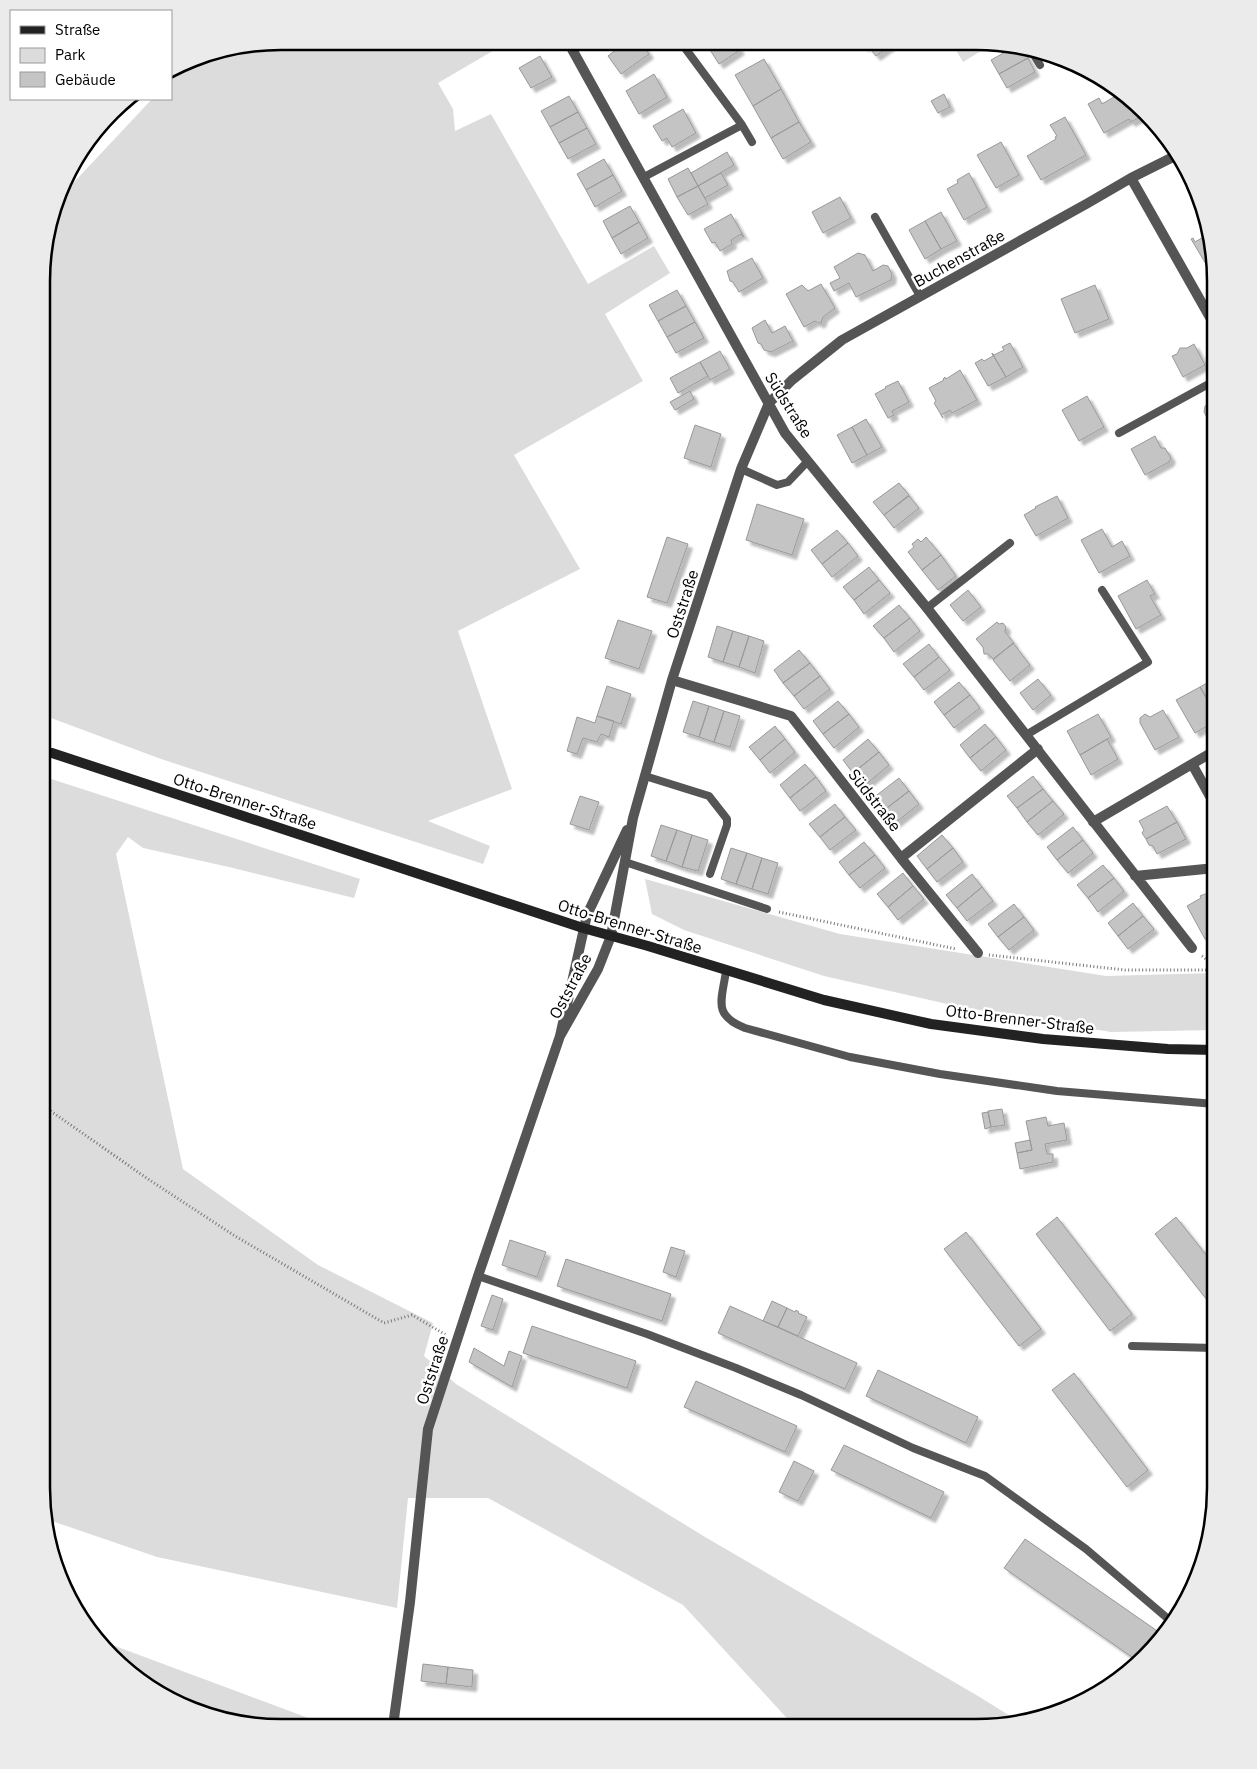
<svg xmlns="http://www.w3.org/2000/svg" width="1257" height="1769" font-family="'IBM Plex Sans',sans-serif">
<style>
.green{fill:#dcdcdc}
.building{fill:#c4c4c4;stroke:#999;filter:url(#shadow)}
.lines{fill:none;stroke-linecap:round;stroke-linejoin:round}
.path{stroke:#777;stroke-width:3;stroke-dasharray:1 2.5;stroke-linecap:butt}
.service{stroke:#555;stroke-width:8}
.minor{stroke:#555;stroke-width:10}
.secondary{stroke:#222;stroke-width:10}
.labels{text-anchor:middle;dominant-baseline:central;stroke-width:5;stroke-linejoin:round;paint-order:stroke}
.street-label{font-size:16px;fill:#000;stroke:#fff}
.rim{fill:none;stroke:#000;stroke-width:2.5}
</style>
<defs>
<filter id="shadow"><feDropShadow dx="4.5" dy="4.5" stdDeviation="1" flood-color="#0004"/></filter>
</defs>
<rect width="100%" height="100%" fill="#fff"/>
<path class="green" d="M281 41 508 42 438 83 453 109 455 131 491 114 588 284 654 246 670 273 605 314 643 381 514 455 580 569 458 631 512 789 428 821 490 846 483 864 161 759 43 715V250L62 195 152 99H171V78L181 68 204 54Z
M952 43H994L963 62Z
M42 776 360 879 354 898 229 867 143 848 128 837 116 854 183 1169 318 1265 433 1323 424 1356 456 1384 705 1537 978 1696 1015 1719 976 1728 795 1727 683 1605 488 1498H408L397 1608 157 1557 49 1520 41 1488Z
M645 879 840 934 1106 976 1215 973V1030L1111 1032 956 1006 824 976 684 930 652 914Z
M107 1643 330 1726H250L190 1710 135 1678Z"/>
<path class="building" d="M625 42H641L649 54 621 74 608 56Z
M705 42 735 43 740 50 719 64Z
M863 43H894L876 56 867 45 864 47 862 44Z
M1016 46 1021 47 1028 58 999 74 991 60Z
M540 56 552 77 531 88 519 68Z
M1028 58 1035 72 1007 88 999 74Z
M764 59 781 89 753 106 735 75Z
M654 74 667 97 639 114 626 91Z
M781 89 799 122 771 138 753 106Z
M944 94 950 107 938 113 931 101Z
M1119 94 1123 101 1127 98 1142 116 1131 122 1129 119 1104 133 1088 104 1099 98 1102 104Z
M569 96 578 112 550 127 541 111Z
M683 109 696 133 672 147 667 138 662 141 653 126Z
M578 112 587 128 559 143 550 127Z
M1065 117 1086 155 1041 180 1027 156 1056 139 1055 137 1057 136 1050 125Z
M799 122 811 142 783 159 771 138Z
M587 128 596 144 568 159 559 143Z
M1001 142 1019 175 996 188 977 155Z
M727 152 734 165 698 186 691 173Z
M604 159 613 175 586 190 577 174Z
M688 168 698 186 677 197 668 179Z
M721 173 728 185 705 198 698 186Z
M969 173 987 207 964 220 947 189 958 183 957 180Z
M613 175 622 191 595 207 586 190Z
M698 186 708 204 688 215 677 197Z
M840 197 851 218 823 233 812 212Z
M630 206 639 222 612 238 603 221Z
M941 212 957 241 941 249 925 221Z
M731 214 744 237 741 234 731 240 732 244 720 251 715 242 712 243 704 229Z
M925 221 941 249 925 259 909 230Z
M639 222 648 238 621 254 612 238Z
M1205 236 1213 267 1209 269 1191 239 1193 238 1195 242Z
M858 253 865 255 873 271 883 265 888 266 892 274 891 280 856 297 849 283 834 291 830 283 840 278 834 267Z
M752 258 763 278 739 292 733 282 730 281 727 271Z
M821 284 835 308 823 317 821 323H818L815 321 804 327 786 294 802 285 808 291Z
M1095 285 1109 319 1075 333 1061 299Z
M677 290 686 306 658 321 649 305Z
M686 306 695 322 667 337 658 321Z
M765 320 772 333 785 326 793 341 771 352 764 350 761 344 758 343 752 328Z
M695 322 704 338 676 353 667 337Z
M1010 343 1023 367 1006 377 992 353 994 355 1004 350 1002 347Z
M1194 344 1205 365 1183 377 1172 356 1177 354 1180 348H1187Z
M720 351 730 369 710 380 700 362Z
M992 353 1006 377 988 386 975 363 982 359 984 361 993 356Z
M700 362 708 376 678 393 670 378Z
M960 370 977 400 952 413 950 410 941 415 943 418 934 403 936 401 929 388 944 380 943 379 945 377 946 379Z
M898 381 909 402 892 411 894 415 888 418 875 394 886 388 885 387Z
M690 391 694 399 675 410 670 402Z
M1087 396 1104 427 1079 441 1062 410Z
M1216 401V433L1204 412 1205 406Z
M866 419 882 447 867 455 852 427Z
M695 425 721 434 711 467 684 458Z
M852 427 867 455 852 463 837 435Z
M1155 436 1161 448H1165L1171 458 1169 462 1145 475 1131 449Z
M899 483 909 495 884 515 873 502Z
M909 496 919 508 894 528 884 515Z
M1057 496 1068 518 1036 536 1024 515 1036 508 1035 507Z
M757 504 804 519 792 555 746 540Z
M1102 529 1112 547 1122 541 1130 556 1099 573 1081 540Z
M837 530 848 543 822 564 811 550Z
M667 537 688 544 667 603 647 597Z
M926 537 941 555 922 570 908 552 914 547 912 544 918 539 921 542Z
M848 543 858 556 832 577 822 564Z
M941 555 956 576 938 590 922 570Z
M869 567 879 580 854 600 843 587Z
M879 580 890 593 864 614 854 600Z
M1147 580 1155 594 1150 596 1161 615 1136 629 1118 596Z
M968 590 981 607 963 621 950 605Z
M899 605 910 618 884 638 873 626Z
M910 618 920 631 894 652 884 638Z
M618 620 652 631 639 669 605 658Z
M997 622 999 624 1003 623 1006 627 1005 632 1014 643 993 659 988 654H984L983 647 976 639Z
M717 626 733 631 723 662 708 657Z
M733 631 749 636 739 667 723 662Z
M749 636 764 641 755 673 739 667Z
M1013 643 1030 665 1010 681 993 660Z
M929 644 939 657 914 677 903 664Z
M799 650 810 663 783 683 774 670Z
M939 657 950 670 924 690 914 677Z
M810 663 820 676 794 696 783 683Z
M820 676 830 689 804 709 794 696Z
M1216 678V714L1200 687Z
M1038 679 1051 695 1033 710 1020 693Z
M959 682 970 695 944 715 934 702Z
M607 686 631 694 621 724 597 716Z
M1200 687 1216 715V721L1195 733 1176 700Z
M970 695 980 708 954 728 944 715Z
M693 701 709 706 699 737 683 732Z
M838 701 849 714 823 734 813 721Z
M709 706 724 711 714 742 699 737Z
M1163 710 1179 737 1155 750 1140 723V718L1145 714 1150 717Z
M724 711 740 716 730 747 714 742Z
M849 714 859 727 834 748 823 734Z
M1098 714 1111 737 1080 755 1067 731Z
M597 716 614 721 609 737 601 734 597 742 583 738 577 754 567 751 577 717 595 723Z
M985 724 996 737 970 758 960 745Z
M775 726 785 739 760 760 749 747Z
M996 737 1006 750 981 771 970 758Z
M785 739 795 752 770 773 760 760Z
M868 739 879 752 853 773 843 760Z
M1107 739 1118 759 1091 775 1080 755Z
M879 752 889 765 864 786 853 773Z
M805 764 816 777 790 798 780 785Z
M1033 776 1043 789 1017 808 1007 796Z
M816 777 826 791 800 811 790 798Z
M899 778 909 791 883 811 873 798Z
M1043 789 1053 801 1027 822 1017 808Z
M909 791 919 804 894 824 883 811Z
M580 796 599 802 589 830 570 824Z
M1053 801 1064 814 1038 835 1027 822Z
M835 804 845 817 820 837 809 824Z
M1167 806 1177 822 1146 839 1142 833 1144 830 1139 821Z
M845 817 856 830 830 850 820 837Z
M1177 822 1186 839 1157 854 1153 846 1149 845 1146 839Z
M661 825 677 830 666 861 651 856Z
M1073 827 1083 840 1057 860 1047 847Z
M677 830 692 835 682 867 666 861Z
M692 835 708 840 698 871 682 867Z
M942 835 953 848 927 869 917 856Z
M1083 840 1093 853 1068 873 1057 860Z
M864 842 875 855 849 875 839 862Z
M731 848 747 853 736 884 721 879Z
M953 848 963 862 937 882 927 869Z
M747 853 762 858 752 889 736 884Z
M875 855 885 868 860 888 849 875Z
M762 858 778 863 768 894 752 889Z
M1103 865 1114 878 1088 898 1077 885Z
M903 873 913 886 888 907 877 894Z
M972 874 982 887 957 908 946 895Z
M1114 878 1124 891 1098 912 1088 898Z
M913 886 924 899 898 920 888 907Z
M982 887 993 901 967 921 957 908Z
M1215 890V936L1209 940 1205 939 1187 906 1201 898 1200 896Z
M1133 903 1143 916 1118 936 1108 923Z
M1014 904 1024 917 998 937 988 924Z
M1143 916 1154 929 1128 949 1118 936Z
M1024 917 1034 930 1009 950 998 937Z
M1002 1109 1005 1125 991 1127 988 1111Z
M988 1112 991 1127 985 1129 982 1113Z
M1046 1117 1048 1126 1064 1123 1067 1140 1045 1144 1047 1154H1053V1162L1020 1169 1017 1153 1032 1150 1026 1121Z
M1030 1140 1032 1150 1017 1153 1015 1143Z
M1057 1217 1132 1314 1110 1331 1036 1234Z
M1176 1217 1215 1266V1310L1155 1234Z
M966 1232 1041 1329 1019 1346 944 1249Z
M510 1240 546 1252 537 1277 502 1265Z
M671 1247 685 1251 676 1277 663 1272Z
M566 1259 671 1294 662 1321 557 1286Z
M492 1295 503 1299 493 1330 481 1326Z
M772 1301 787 1308 778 1327 763 1321Z
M730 1306 857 1363 845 1389 718 1333Z
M787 1308 795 1312 796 1310 799 1312 798 1313 807 1317 798 1336 778 1327Z
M532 1326 636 1361 627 1388 523 1353Z
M474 1348 504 1366 509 1351 522 1356 512 1387 469 1362Z
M878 1370 978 1417 966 1443 866 1396Z
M1074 1373 1148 1470 1127 1487 1052 1390Z
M696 1381 797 1426 785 1452 684 1407Z
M844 1445 944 1492 931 1518 831 1470Z
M794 1461 814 1471 798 1501 779 1492Z
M1025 1539 1163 1635 1139 1662 1004 1568Z
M423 1664 448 1667 446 1684 421 1681Z
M448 1667 473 1670 472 1687 446 1684Z"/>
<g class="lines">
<path class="path" d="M779 912 956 949
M989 955 1125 970H1215
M1202 956 1215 966
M42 1105 148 1179 235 1236 384 1323 412 1315 446 1335"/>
<path class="service" d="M1031 50 1040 65
M742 125 752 142
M644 177 742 125 682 44
M875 217 920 296
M1119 433 1216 380
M741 469 777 485 788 482 808 461
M927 608 1010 543
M1026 735 1148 662 1102 590
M645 776 709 796 727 819V825L710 874
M625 862 767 909
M726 971C722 1000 712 1015 745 1028L850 1057 940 1074 1057 1091 1215 1104
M478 1276 647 1334 736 1368 801 1395 913 1448 985 1476 1086 1549 1173 1623
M1132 1346 1215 1348"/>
<path class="minor" d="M568 42 785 433 927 608 1192 948
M1131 178 1216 328
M672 680 791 716 901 858 1038 749
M1192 764 1216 807
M1093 822 1216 750
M901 858 978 953
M1135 876 1215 868
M560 1036 598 969 611 936 633 818 672 680 741 469 769 403 792 380 842 340 1088 203 1131 178 1175 156
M393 1726 410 1602 428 1429 478 1276 560 1036 587 915 627 830"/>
<path class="secondary" d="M42 752 52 753 583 928 648 946 824 1000 931 1024 1043 1039 1168 1049 1215 1050"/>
</g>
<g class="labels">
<g class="street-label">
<text transform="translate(959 258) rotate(-29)">Buchenstraße</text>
<text transform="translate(789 405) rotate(58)">Südstraße</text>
<text transform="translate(682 604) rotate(-72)">Oststraße</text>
<text transform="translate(875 800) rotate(52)">Südstraße</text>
<text transform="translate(245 801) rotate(18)">Otto-Brenner-Straße</text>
<text transform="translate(630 926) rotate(17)">Otto-Brenner-Straße</text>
<text transform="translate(570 986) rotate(-62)">Oststraße</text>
<text transform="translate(1020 1019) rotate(7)">Otto-Brenner-Straße</text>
<text transform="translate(432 1370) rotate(-72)">Oststraße</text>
</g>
</g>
<path d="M0 0H1257V1769H0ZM281 50H976A231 231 0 0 1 1207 281V1488A231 231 0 0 1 976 1719H281A231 231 0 0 1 50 1488V281A231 231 0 0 1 281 50Z" fill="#ebebeb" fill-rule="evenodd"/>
<path class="rim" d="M281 50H976A231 231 0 0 1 1207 281V1488A231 231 0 0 1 976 1719H281A231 231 0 0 1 50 1488V281A231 231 0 0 1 281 50Z"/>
<rect x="10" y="10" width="162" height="90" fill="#ffffff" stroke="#999999"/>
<rect x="20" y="26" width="25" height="8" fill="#222222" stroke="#999999"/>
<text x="55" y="35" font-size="15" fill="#000000">Straße</text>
<rect x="20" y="48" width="25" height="15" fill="#dcdcdc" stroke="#999999"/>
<text x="55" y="60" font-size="15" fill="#000000">Park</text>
<rect x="20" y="72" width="25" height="15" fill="#c4c4c4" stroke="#999999"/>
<text x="55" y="85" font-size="15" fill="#000000">Gebäude</text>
</svg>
